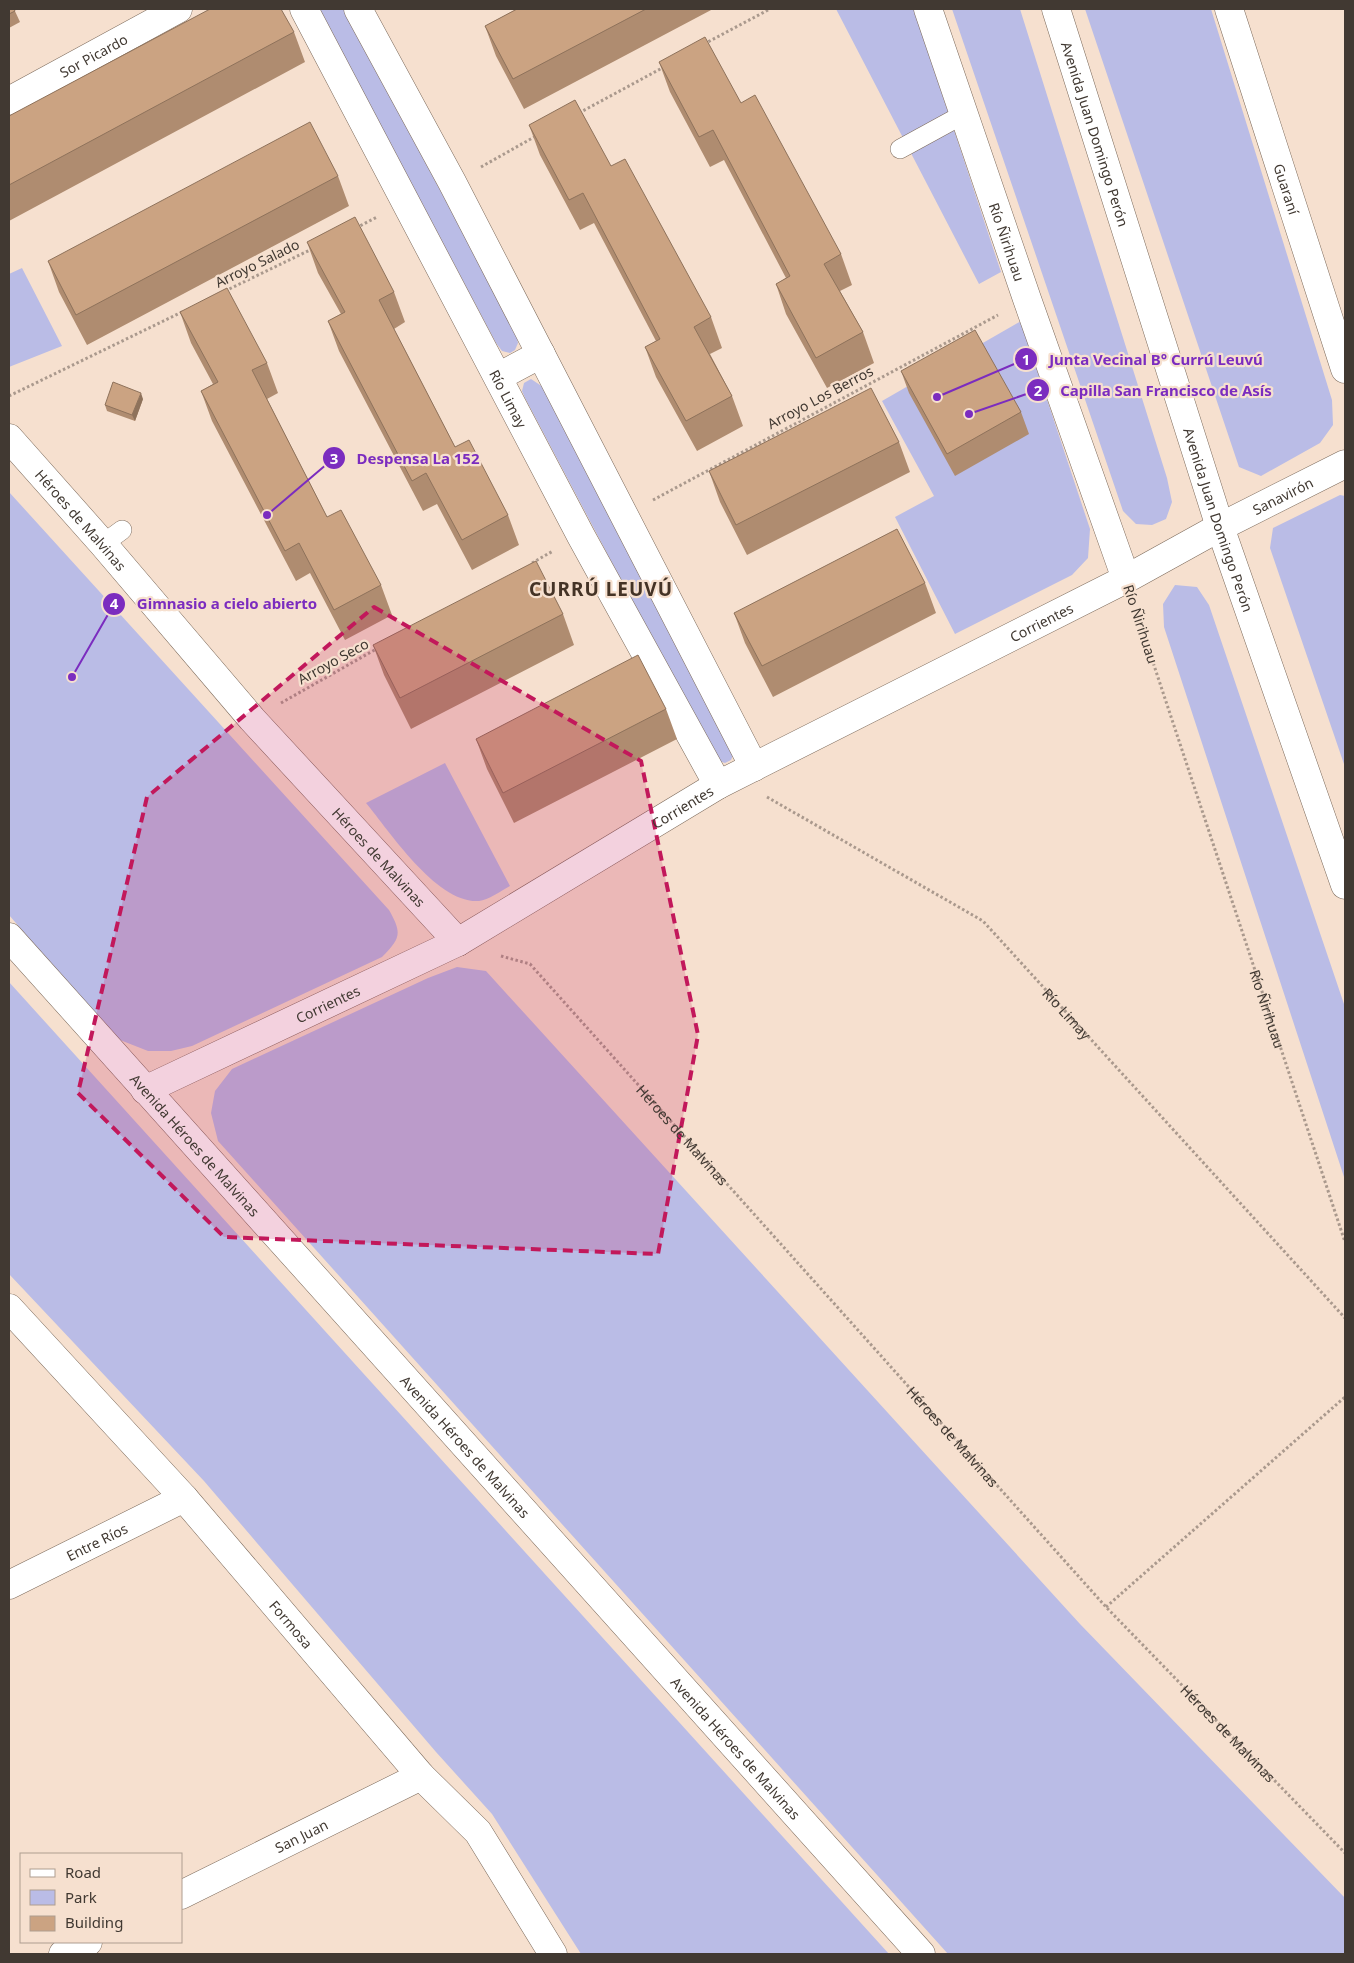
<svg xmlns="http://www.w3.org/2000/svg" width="1354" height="1963" font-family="'Noto Sans',sans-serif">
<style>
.green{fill:#babce6}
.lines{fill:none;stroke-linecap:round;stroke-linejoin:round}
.lane-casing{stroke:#7c6a5b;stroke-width:20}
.street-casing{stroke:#7c6a5b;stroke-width:29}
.secondary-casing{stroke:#7c6a5b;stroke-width:29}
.path{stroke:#aa998d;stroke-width:3;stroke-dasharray:2.5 2.5;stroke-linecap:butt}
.lane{stroke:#fff;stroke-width:19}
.street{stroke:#fff;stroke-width:28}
.secondary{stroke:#fff;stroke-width:28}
.wall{fill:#af8c70}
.shaded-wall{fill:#8e725b}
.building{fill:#cba382;stroke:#8e725b}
.marked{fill:#c2185b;fill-opacity:0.2;stroke:#c2185b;stroke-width:4;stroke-dasharray:10 6;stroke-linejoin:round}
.labels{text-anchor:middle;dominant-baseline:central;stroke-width:4.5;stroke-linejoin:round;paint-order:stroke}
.street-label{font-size:14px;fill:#413932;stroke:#f6e0cf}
.district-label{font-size:19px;font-weight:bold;letter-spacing:1px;fill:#443326;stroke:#f6e0cf}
.leader{fill:none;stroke:#7b2cbf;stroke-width:2}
.callout-dot{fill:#7b2cbf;stroke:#f6e0cf;stroke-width:2}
.mark-label{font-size:15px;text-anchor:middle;font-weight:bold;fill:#fff}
.callout-label{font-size:15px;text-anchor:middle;font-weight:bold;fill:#7b2cbf;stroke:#f6e0cf;stroke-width:4.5;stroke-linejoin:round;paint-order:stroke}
</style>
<rect width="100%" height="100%" fill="#f6e0cf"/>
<path class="green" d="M319 9H344L516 333 518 343 515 350 510 353 502 351 496 343Z
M836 9H914L1001 272 979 284Z
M952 9H1020L1167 478 1172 502 1166 519 1152 525 1136 524 1123 511Z
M1085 9H1211L1332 400 1333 425 1320 443 1261 476 1239 467Z
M22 268 62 346 9 367V274Z
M1021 321 1090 529 1088 558 1072 575 955 634 895 517 934 496 882 401Z
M531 379 543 387 734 753 731 760 725 763 719 761 712 752 525 398 522 391 524 383Z
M9 492 389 910C402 933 401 938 382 957L192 1046 171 1051H148L115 1038 9 915Z
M1340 495 1345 496V767L1270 548 1273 528Z
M1175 585 1197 587 1209 605 1345 1007V1180L1164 627 1163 604Z
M445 763 510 886C501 891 488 900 479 901 437 904 390 832 366 803Z
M457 967 486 971 1080 1624 1345 1898V1954H948L218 1141 211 1113 215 1091 232 1069 428 978Z
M9 982 889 1954H581L492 1814 436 1752 204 1481 9 1274Z"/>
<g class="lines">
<g class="lane-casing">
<path id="lane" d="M900 149 964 114
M103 544 122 530"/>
</g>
<g class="street-casing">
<g id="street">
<path id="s4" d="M928 9 1027 299 1126 579"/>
<path id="s5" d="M1229 9 1345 369"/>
<path id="s6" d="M9 101 178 9"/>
<path id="s7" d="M9 438 103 544 252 719 458 942"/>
<path id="s8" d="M1220 527 1345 464"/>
<path id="s9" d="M9 1308 184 1498 421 1776 478 1832 553 1954"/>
<path id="s10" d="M9 1585 184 1498"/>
<path id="s11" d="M181 1895 421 1776"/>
<path d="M63 1954 88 1942"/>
</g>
</g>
<g class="secondary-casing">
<g id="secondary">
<path id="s12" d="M304 9 581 536 718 785"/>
<path d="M358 9 452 182 754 767"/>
<path id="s13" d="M1056 9 1220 527 1345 885"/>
<path d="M498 377 541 354"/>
<path id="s14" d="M9 937 921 1954"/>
<path id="s15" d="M145 1090 458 942 718 785 1126 579 1220 527"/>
</g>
</g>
<g class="path">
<path d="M704 44 770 9"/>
<path d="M579 113 664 67"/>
<path d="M481 167 536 136"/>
<path d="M356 228 377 217"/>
<path d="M225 291 312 249"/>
<path d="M9 396 184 311"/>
<path d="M653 500 998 315"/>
<path d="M532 563 553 551"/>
<path id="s1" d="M1136 611 1345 1242"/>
<path d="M281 703 378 648"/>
<path id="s2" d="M767 797 983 921 1345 1318"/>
<path id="s3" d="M501 956 530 964 1106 1607 1345 1853"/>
<path d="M1106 1607 1345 1397"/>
</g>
<use href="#lane" class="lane"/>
<use href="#street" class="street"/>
<use href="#secondary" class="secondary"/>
</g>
<path class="wall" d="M9 9H14L20 22 9 28Z
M517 9H713L524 109 496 56 485 26Z
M294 32 305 62 9 221V116Z
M659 62 741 103 841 254 852 285 840 291 863 332 874 363 827 388 786 314 776 284 786 278 724 160 710 167 670 92Z
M529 125 611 166 711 317 722 348 710 354 732 396 743 426 697 451 656 377 645 347 656 341 594 223 580 230 540 155Z
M338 176 349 206 87 345 59 292 48 261Z
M307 242 394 292 405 322 394 329 455 447 508 515 519 545 472 570 437 504 423 511 339 351 328 321 341 314 318 273Z
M180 312 267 363 278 393 267 399 327 517 381 585 392 615 345 640 310 573 296 581 212 421 201 391 213 384 191 343Z
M901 371 1021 412 1029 434 955 476 909 393Z
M143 399 135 421 107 411 105 405Z
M899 442 910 472 747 555 720 502 709 471Z
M925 583 936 613 773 697 745 643 734 613Z
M563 614 574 645 411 729 384 675 373 645Z
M666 709 677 739 514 823 487 769 476 739Z"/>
<path class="shaded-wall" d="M141 393 143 399 135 421 132 415Z"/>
<path class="building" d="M9 9H14L15 11 9 14Z
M210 9H281L294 32 9 185V116Z
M517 9H646L513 79 485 26Z
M705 37 741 103 755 95 841 254 824 264 863 332 816 358 776 284 790 276 713 130 699 137 659 62Z
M575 100 611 166 625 159 711 317 694 327 732 396 686 421 645 347 660 339 583 193 569 200 529 125Z
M310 122 338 176 76 315 48 261Z
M355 217 394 292 379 300 455 447 469 440 508 515 462 540 426 473 412 481 328 321 345 312 307 242Z
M227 288 267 363 252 370 327 517 341 510 381 585 334 610 299 543 285 551 201 391 218 382 180 312Z
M975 330 1021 412 947 454 901 371Z
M113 382 141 393 132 415 105 405Z
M871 388 899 442 736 525 709 471Z
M897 529 925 583 762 666 734 613Z
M536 561 563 614 400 698 373 645Z
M638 655 666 709 503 793 476 739Z"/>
<path class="marked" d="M374 607 641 761 698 1035 658 1254 224 1237 78 1093 147 797Z"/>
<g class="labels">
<g class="street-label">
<text stroke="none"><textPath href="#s6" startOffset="96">Sor Picardo</textPath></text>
<text stroke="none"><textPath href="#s13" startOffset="131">Avenida Juan Domingo Perón</textPath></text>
<text stroke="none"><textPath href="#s5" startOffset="189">Guaraní</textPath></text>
<text stroke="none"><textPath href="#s4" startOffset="246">Río Ñirihuau</textPath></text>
<text transform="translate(257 263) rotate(-26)">Arroyo Salado</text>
<text transform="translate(820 397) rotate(-28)">Arroyo Los Berros</text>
<text stroke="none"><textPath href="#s12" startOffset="440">Río Limay</textPath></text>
<text stroke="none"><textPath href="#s8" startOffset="70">Sanavirón</textPath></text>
<text stroke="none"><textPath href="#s7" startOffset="109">Héroes de Malvinas</textPath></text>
<text stroke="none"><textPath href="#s13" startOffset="536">Avenida Juan Domingo Perón</textPath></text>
<text stroke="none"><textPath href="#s15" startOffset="1012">Corrientes</textPath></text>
<text transform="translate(1141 624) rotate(72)">Río Ñirihuau</text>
<text transform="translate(333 661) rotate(-29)">Arroyo Seco</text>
<text stroke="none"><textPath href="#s15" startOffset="608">Corrientes</textPath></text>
<text stroke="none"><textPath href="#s7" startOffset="559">Héroes de Malvinas</textPath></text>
<text stroke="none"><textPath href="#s15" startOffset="202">Corrientes</textPath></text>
<text stroke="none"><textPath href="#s1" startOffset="419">Río Ñirihuau</textPath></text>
<text stroke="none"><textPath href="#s2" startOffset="374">Río Limay</textPath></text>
<text stroke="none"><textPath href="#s3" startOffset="259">Héroes de Malvinas</textPath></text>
<text stroke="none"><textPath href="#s14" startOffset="279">Avenida Héroes de Malvinas</textPath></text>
<text stroke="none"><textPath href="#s3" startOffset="664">Héroes de Malvinas</textPath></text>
<text stroke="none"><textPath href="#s14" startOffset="684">Avenida Héroes de Malvinas</textPath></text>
<text stroke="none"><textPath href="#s10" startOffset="98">Entre Ríos</textPath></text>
<text stroke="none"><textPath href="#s9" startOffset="424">Formosa</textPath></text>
<text stroke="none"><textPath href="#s3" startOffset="1069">Héroes de Malvinas</textPath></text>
<text stroke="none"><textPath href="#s14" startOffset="1089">Avenida Héroes de Malvinas</textPath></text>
<text stroke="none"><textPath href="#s11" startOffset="134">San Juan</textPath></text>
</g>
<g class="district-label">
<text x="601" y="589">CURRÚ LEUVÚ</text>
</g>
</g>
<path class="leader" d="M937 397L1026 359M969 414L1038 390M267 515L334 458M72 677L114 604"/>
<g class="callout-dot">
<circle cx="937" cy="397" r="5"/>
<circle cx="969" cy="414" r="5"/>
<circle cx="267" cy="515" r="5"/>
<circle cx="72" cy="677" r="5"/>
<circle cx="1026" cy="359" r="12"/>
<circle cx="1038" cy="390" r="12"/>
<circle cx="334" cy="458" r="12"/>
<circle cx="114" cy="604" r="12"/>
</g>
<g class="mark-label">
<text x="1026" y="365">1</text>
<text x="1038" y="396">2</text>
<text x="334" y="464">3</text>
<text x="114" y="609">4</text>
</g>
<g class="callout-label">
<text x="1156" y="365">Junta Vecinal B° Currú Leuvú</text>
<text x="1166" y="396">Capilla San Francisco de Asís</text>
<text x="418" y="464">Despensa La 152</text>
<text x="227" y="609">Gimnasio a cielo abierto</text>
</g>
<rect width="1354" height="1963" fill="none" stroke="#413932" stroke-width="20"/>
<rect x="20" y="1853" width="162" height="90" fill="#f6e0cf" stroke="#ae9d90"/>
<rect x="30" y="1869" width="25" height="8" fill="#ffffff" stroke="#ae9d90"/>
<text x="65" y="1878" font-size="15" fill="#413932">Road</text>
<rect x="30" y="1890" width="25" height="15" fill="#babce6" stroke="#ae9d90"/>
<text x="65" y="1903" font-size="15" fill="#413932">Park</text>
<rect x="30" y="1916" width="25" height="15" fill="#cba382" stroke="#ae9d90"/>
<text x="65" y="1928" font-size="15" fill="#413932">Building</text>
</svg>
